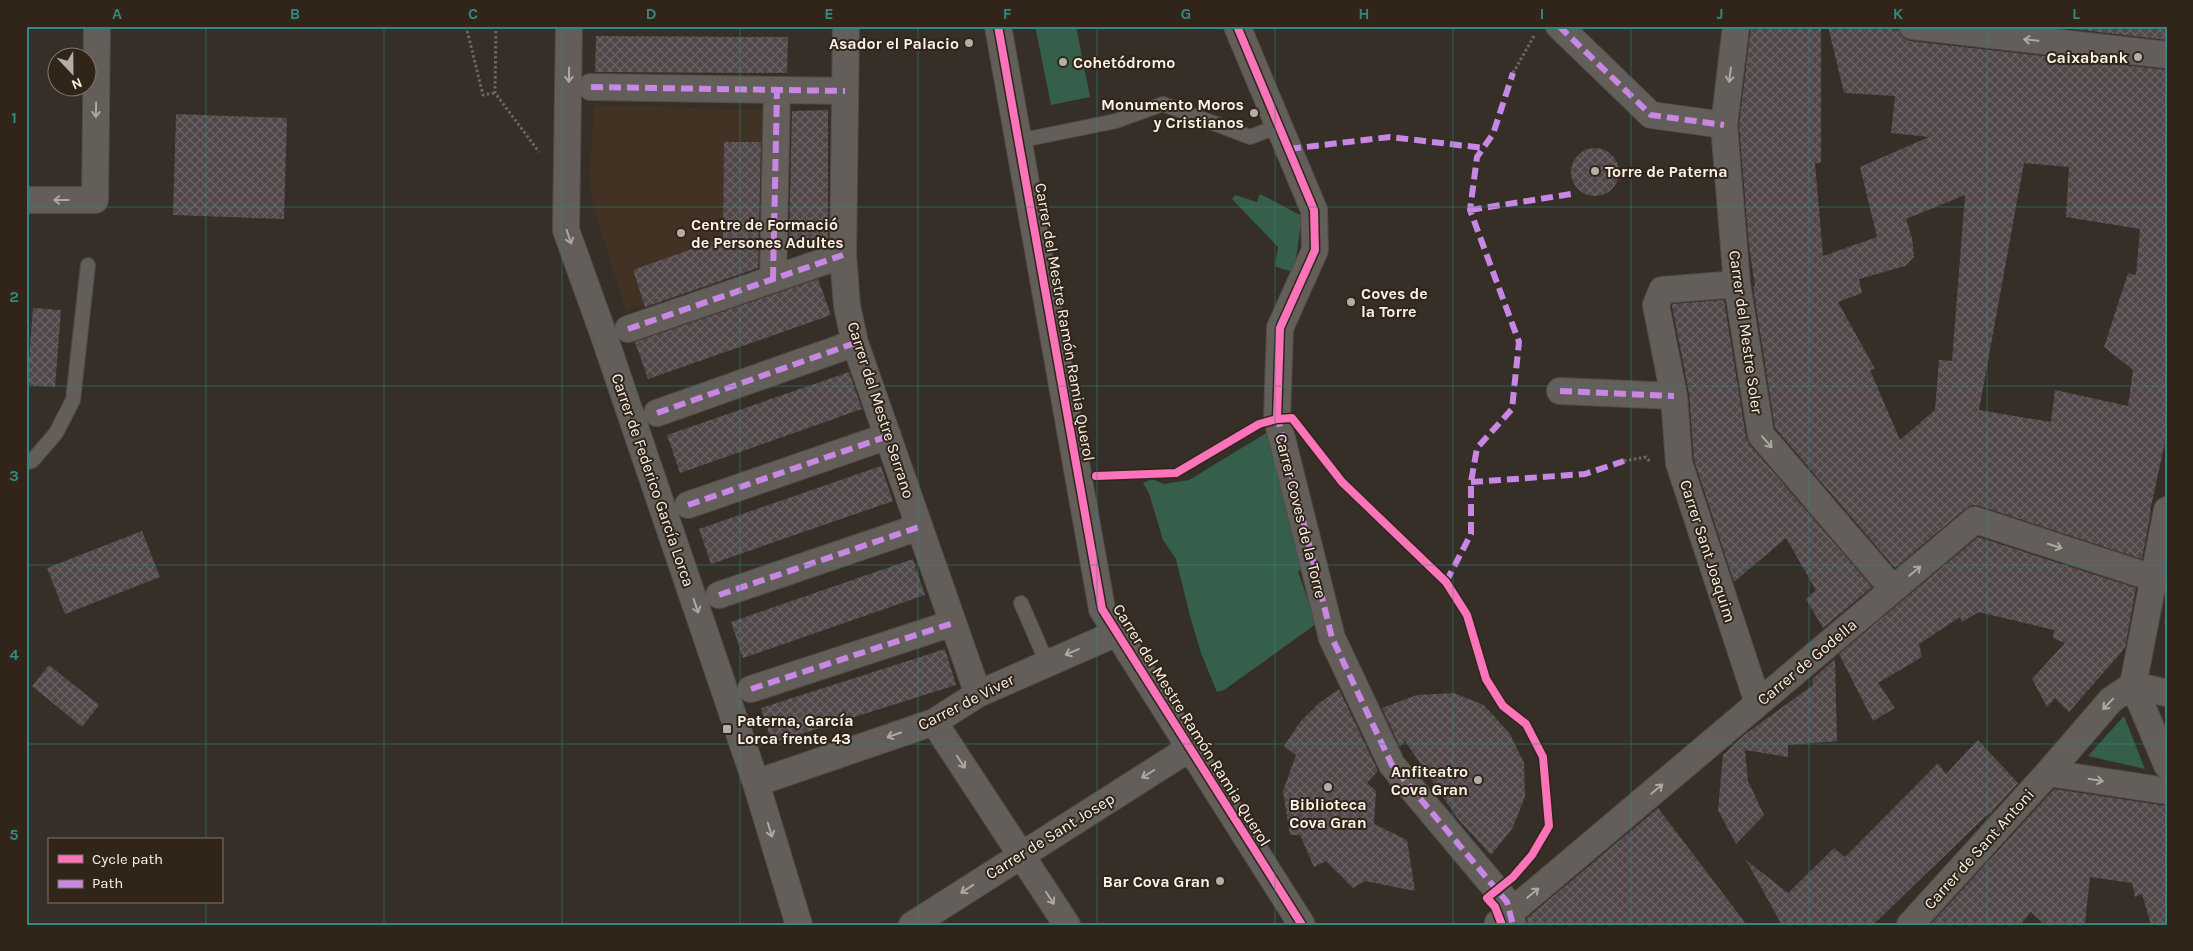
<svg xmlns="http://www.w3.org/2000/svg" width="2193" height="951" font-family="Karla,sans-serif">
<style>
.built{fill:#423223}
.green{fill:#355f4b}
.building{fill:url(#building-cross-hatch);fill-rule:evenodd}
.lines{fill:none;stroke-linecap:round;stroke-linejoin:round}
.lane-casing{stroke:#514c45;stroke-width:16}
.street-casing{stroke:#514c45;stroke-width:28}
.path{stroke:#6b6662;stroke-width:3;stroke-dasharray:2.5 2.5;stroke-linecap:butt}
.lane{stroke:#635e5a;stroke-width:14}
.street{stroke:#635e5a;stroke-width:26}
.quiet{stroke:#c787e3;stroke-width:6;stroke-dasharray:12 6;stroke-linecap:butt}
.cycleway-casing{stroke:#312519;stroke-width:11}
.cycleway{stroke:#fb73b8;stroke-width:8}
.oneway{stroke:#afa8a2}
.grid{fill:none;stroke:#328981;stroke-width:1;stroke-opacity:0.55}
.poi-dot{fill:#b6aea6;stroke:#312519;stroke-width:2}
.labels{text-anchor:middle;dominant-baseline:central;stroke-width:4;stroke-linejoin:round;paint-order:stroke}
.poi-label{font-size:16px;font-weight:bold;fill:#fbf2ea;stroke:#312519;text-anchor:end}
.street-label{font-size:16px;fill:#fbf2ea;stroke:#312519}
.neatline{fill:none;stroke:#328981;stroke-width:2}
.grid-label{font-size:16px;text-anchor:middle;font-weight:bold;fill:#328981}
</style>
<defs>
<pattern id="building-cross-hatch" width="8" height="8" patternUnits="userSpaceOnUse" patternTransform="scale(1.25)"><rect width="8" height="8" fill="#51474a"/><path d="M0 0l8 8M0 8l8-8" fill="none" stroke="#6b6264"/></pattern>
</defs>
<rect width="100%" height="100%" fill="#352f28"/>
<path class="built" d="M594 105 763 110 759 264 626 311 592 202 590 171Z"/>
<path class="green" d="M1035 26H1076L1090 97 1051 105Z
M1260 194 1302 216 1294 273 1275 266 1278 247 1232 199 1235 195 1257 202Z
M1268 432 1303 568 1298 572 1316 622 1312 627 1224 690 1217 692 1201 653 1190 616 1176 559 1163 540 1149 493 1143 483 1152 479 1164 484 1189 480Z
M2124 716 2145 769 2088 756Z"/>
<path class="building" d="M1751 26H1821V163H1815L1823 256 1877 237 1860 167 1929 137 1891 133 1895 96 1844 93 1828 26H1863L1898 30 1903 38 1910 41 2167 70V433L2150 511H2151L2142 559 1980 506 1973 505 1965 509 1895 568 1775 428 1753 287 1755 286 1749 246 1739 125ZM2024 163 2069 167 2066 217 2140 229 2136 275 2128 273 2104 347 2133 370 2128 406 2055 390 2051 422 1979 410ZM1965 195 1952 361 1939 360 1935 410 1900 440 1870 370 1875 369 1838 302 1862 293 1859 279 1905 266 1914 257 1912 238 1906 219Z
M2047 26H2167V40Z
M596 36 788 37 787 73 595 72Z
M828 110V241L789 242 792 111Z
M176 114 287 118 284 219 173 215Z
M724 142H761L758 268 645 307 633 270 723 238Z
M1571 172a24 24 0 1 1 48 0a24 24 0 1 1-48 0Z
M818 279 831 315 648 379 635 342Z
M1724 300 1746 437 1749 444 1872 587 1823 628 1806 599 1816 590 1786 538 1734 582 1694 460 1689 393 1672 306V304Z
M33 308 61 310 55 387 27 385Z
M849 372 862 409 680 473 667 435Z
M881 466 893 501 711 564 699 529Z
M142 531 160 577 65 614 47 568Z
M1978 537 2136 588 2125 648 2069 712 2055 698 2047 707 2032 679 2065 643 2053 638 2054 630 1979 612 1962 622 1960 617 1919 644 1922 657 1878 683 1895 708 1873 721 1839 654Z
M913 559 925 595 743 658 731 622Z
M945 649 956 685 772 743 761 708Z
M1835 659 1837 741 1788 745V757L1745 750 1748 781 1764 815 1736 844 1718 810 1723 755 1744 735 1813 685 1812 679Z
M49 665 99 705 82 727 32 686Z
M1339 689 1378 771 1367 783 1376 791 1374 824 1407 840 1415 891 1365 881 1353 888 1326 861 1314 867 1300 835H1290L1283 791 1296 755 1284 746 1300 722 1319 703Z
M1454 693 1484 705 1510 734 1524 763 1525 797 1512 829 1491 855 1458 819 1405 741 1400 747 1382 708 1417 695Z
M1978 740 2018 783 1989 815 1988 814 1873 925H1782L1746 860 1788 893 1834 848 1845 857 1938 763 1946 774Z
M2054 789 2167 806V925H2151L2142 894 2135 897 2132 883 2090 877 2085 923 2045 925 2031 912 2020 925H1930Z
M1658 808 1747 925H1528L1527 918Z"/>
<g class="lines">
<g class="lane-casing">
<path id="lane" d="M1018 141 1116 121 1163 104 1250 137 1279 126
M26 462 32 461 56 433 73 400 88 265
M1021 603 1047 663"/>
</g>
<g class="street-casing">
<path id="street" d="M569 26 566 230 604 336 756 783 799 925
M846 26 843 255 847 306 855 343 978 694
M998 26 1102 609 1302 925
M1237 26 1314 210 1315 250 1280 328 1277 419 1332 638 1392 765 1507 902 1513 925
M1559 26 1651 115 1724 125
M1736 26 1724 125 1737 284 1761 435 1893 589
M1912 26 2167 55
M591 87 845 91
M26 200H95L97 26
M773 279 777 90
M1737 284 1662 290 1656 305 1674 396 1679 463 1758 703
M628 329 843 255
M1560 391 1674 396
M657 413 855 343
M688 505 888 436
M2167 510 2133 685 2167 765
M719 595 919 527
M751 689 953 623
M934 722 1067 925
M2048 773 2167 791
M756 783 934 722 978 694 1117 633
M1498 923 1975 520 2153 578
M912 925 1190 748
M1910 925 2048 773 2111 700 2133 685 2167 693"/>
</g>
<path class="path" d="M466 26 483 95 495 93
M496 26 495 93 539 152
M1513 73 1534 36
M1624 461 1646 457 1651 463"/>
<use href="#lane" class="lane"/>
<use href="#street" class="street"/>
<path class="quiet" d="M1559 26 1651 115 1724 125
M591 87 845 91
M1289 149 1390 137 1484 148
M1470 210 1571 194
M773 279 777 90
M628 329 843 255
M1560 391 1674 396
M657 413 855 343
M1277 415 1332 638 1392 765 1507 902 1513 925
M1471 482 1585 474 1624 461
M688 505 888 436
M1446 582 1471 534V482L1477 448 1512 409 1519 342 1470 210 1477 157 1493 134 1513 73
M719 595 919 527
M751 689 953 623"/>
<g class="cycleway-casing">
<path id="cycleway" d="M998 26 1102 609 1302 925
M1237 26 1314 210 1315 250 1280 328 1277 419
M1096 476 1176 473 1259 424 1277 419 1292 418 1342 482 1446 582 1467 615 1486 679 1503 706 1526 724 1543 757 1549 826 1532 855 1513 877 1487 898 1495 907 1502 925"/>
</g>
<use href="#cycleway" class="cycleway"/>
</g>
<defs><path id="oneway-shaft" d="M-6 0H5M1.5-3L5.5 0L1.5 3" fill="none" stroke-width="1.6" stroke-linecap="round" stroke-linejoin="round" transform="scale(1.25)"/></defs>
<g class="oneway">
<use href="#oneway-shaft" transform="translate(2031 40) rotate(-174)"/>
<use href="#oneway-shaft" transform="translate(569 75) rotate(91)"/>
<use href="#oneway-shaft" transform="translate(1730 75) rotate(97)"/>
<use href="#oneway-shaft" transform="translate(96 110) rotate(91)"/>
<use href="#oneway-shaft" transform="translate(61 200) rotate(-180)"/>
<use href="#oneway-shaft" transform="translate(569 237) rotate(72)"/>
<use href="#oneway-shaft" transform="translate(1767 442) rotate(49)"/>
<use href="#oneway-shaft" transform="translate(2055 546) rotate(18)"/>
<use href="#oneway-shaft" transform="translate(1915 571) rotate(-40)"/>
<use href="#oneway-shaft" transform="translate(696 606) rotate(71)"/>
<use href="#oneway-shaft" transform="translate(1072 652) rotate(157)"/>
<use href="#oneway-shaft" transform="translate(2108 704) rotate(134)"/>
<use href="#oneway-shaft" transform="translate(894 735) rotate(161)"/>
<use href="#oneway-shaft" transform="translate(961 762) rotate(57)"/>
<use href="#oneway-shaft" transform="translate(1148 774) rotate(148)"/>
<use href="#oneway-shaft" transform="translate(2096 780) rotate(9)"/>
<use href="#oneway-shaft" transform="translate(1657 789) rotate(-40)"/>
<use href="#oneway-shaft" transform="translate(770 830) rotate(73)"/>
<use href="#oneway-shaft" transform="translate(967 889) rotate(147)"/>
<use href="#oneway-shaft" transform="translate(1533 893) rotate(-40)"/>
<use href="#oneway-shaft" transform="translate(1050 898) rotate(57)"/>
</g>
<path class="grid" d="M206 26V840M384 26V925M562 26V925M740 26V925M918 26V925M1097 26V925M1275 26V925M1453 26V925M1631 26V925M1809 26V925M1987 26V925M26 207H2167M26 386H2167M26 565H2167M26 744H2167M206 902V925"/>
<g class="poi-dot">
<circle cx="969" cy="43" r="5"/>
<circle cx="2138" cy="57" r="5"/>
<circle cx="1063" cy="62" r="5"/>
<circle cx="1254" cy="113" r="5"/>
<circle cx="1595" cy="171" r="5"/>
<circle cx="681" cy="233" r="5"/>
<circle cx="1351" cy="302" r="5"/>
<rect x="722" y="724" width="10" height="10" rx="2.5"/>
<circle cx="1478" cy="780" r="5"/>
<circle cx="1328" cy="787" r="5"/>
<circle cx="1220" cy="881" r="5"/>
</g>
<g class="labels">
<g class="poi-label">
<text x="959" y="43">Asador el Palacio</text>
<text x="2128" y="57">Caixabank</text>
<text x="1073" y="62" text-anchor="start">Cohetódromo</text>
<text x="1244" y="104">Monumento Moros<tspan x="1244" dy="18">y Cristianos</tspan></text>
<text x="1605" y="171" text-anchor="start">Torre de Paterna</text>
<text x="691" y="224" text-anchor="start">Centre de Formació<tspan x="691" dy="18">de Persones Adultes</tspan></text>
<text x="1361" y="293" text-anchor="start">Coves de<tspan x="1361" dy="18">la Torre</tspan></text>
<text x="737" y="720" text-anchor="start">Paterna, García<tspan x="737" dy="18">Lorca frente 43</tspan></text>
<text x="1468" y="771">Anfiteatro<tspan x="1468" dy="18">Cova Gran</tspan></text>
<text x="1328" y="804" text-anchor="middle">Biblioteca<tspan x="1328" dy="18">Cova Gran</tspan></text>
<text x="1210" y="881">Bar Cova Gran</text>
</g>
<g class="street-label">
<text transform="translate(1065 322) rotate(80)">Carrer del Mestre Ramón Ramia Querol</text>
<text transform="translate(1746 332) rotate(82)">Carrer del Mestre Soler</text>
<text transform="translate(881 410) rotate(72)">Carrer del Mestre Serrano</text>
<text transform="translate(653 480) rotate(71)">Carrer de Federico García Lorca</text>
<text transform="translate(1301 516) rotate(76)">Carrer Coves de la Torre</text>
<text transform="translate(1708 551) rotate(72)">Carrer Sant Joaquim</text>
<text transform="translate(1807 662) rotate(-40)">Carrer de Godella</text>
<text transform="translate(966 702) rotate(-27)">Carrer de Viver</text>
<text transform="translate(1192 725) rotate(58)">Carrer del Mestre Ramón Ramia Querol</text>
<text transform="translate(1050 836) rotate(-32)">Carrer de Sant Josep</text>
<text transform="translate(1979 849) rotate(-48)">Carrer de Sant Antoni</text>
</g>
</g>
<rect width="2193" height="951" fill="none" stroke="#312519" stroke-width="55"/>
<rect x="48" y="838" width="175" height="65" fill="#312519" stroke="#82776d"/>
<rect x="58" y="855" width="25" height="8" fill="#fb73b8" stroke="#82776d"/>
<text x="92" y="864" font-size="15" fill="#fbf2ea">Cycle path</text>
<rect x="58" y="880" width="25" height="8" fill="#c787e3" stroke="#82776d"/>
<text x="92" y="888" font-size="15" fill="#fbf2ea">Path</text>
<g transform="translate(72 72) rotate(158)"><circle r="24" fill="#312519" stroke="#82776d"/>
<path d="M0-4L9 19L0 12L-9 19Z" fill="#b6aea6"/>
<text y="-8" font-size="14" font-weight="bold" text-anchor="middle" fill="#fbf2ea">N</text>
</g>
<rect x="28" y="28" width="2138" height="896" class="neatline"/>
<g class="grid-label">
<text x="117" y="19">A</text>
<text x="295" y="19">B</text>
<text x="473" y="19">C</text>
<text x="651" y="19">D</text>
<text x="829" y="19">E</text>
<text x="1007" y="19">F</text>
<text x="1186" y="19">G</text>
<text x="1364" y="19">H</text>
<text x="1542" y="19">I</text>
<text x="1720" y="19">J</text>
<text x="1898" y="19">K</text>
<text x="2076" y="19">L</text>
<text x="14" y="123">1</text>
<text x="14" y="302">2</text>
<text x="14" y="481">3</text>
<text x="14" y="660">4</text>
<text x="14" y="840">5</text>
</g>
</svg>
